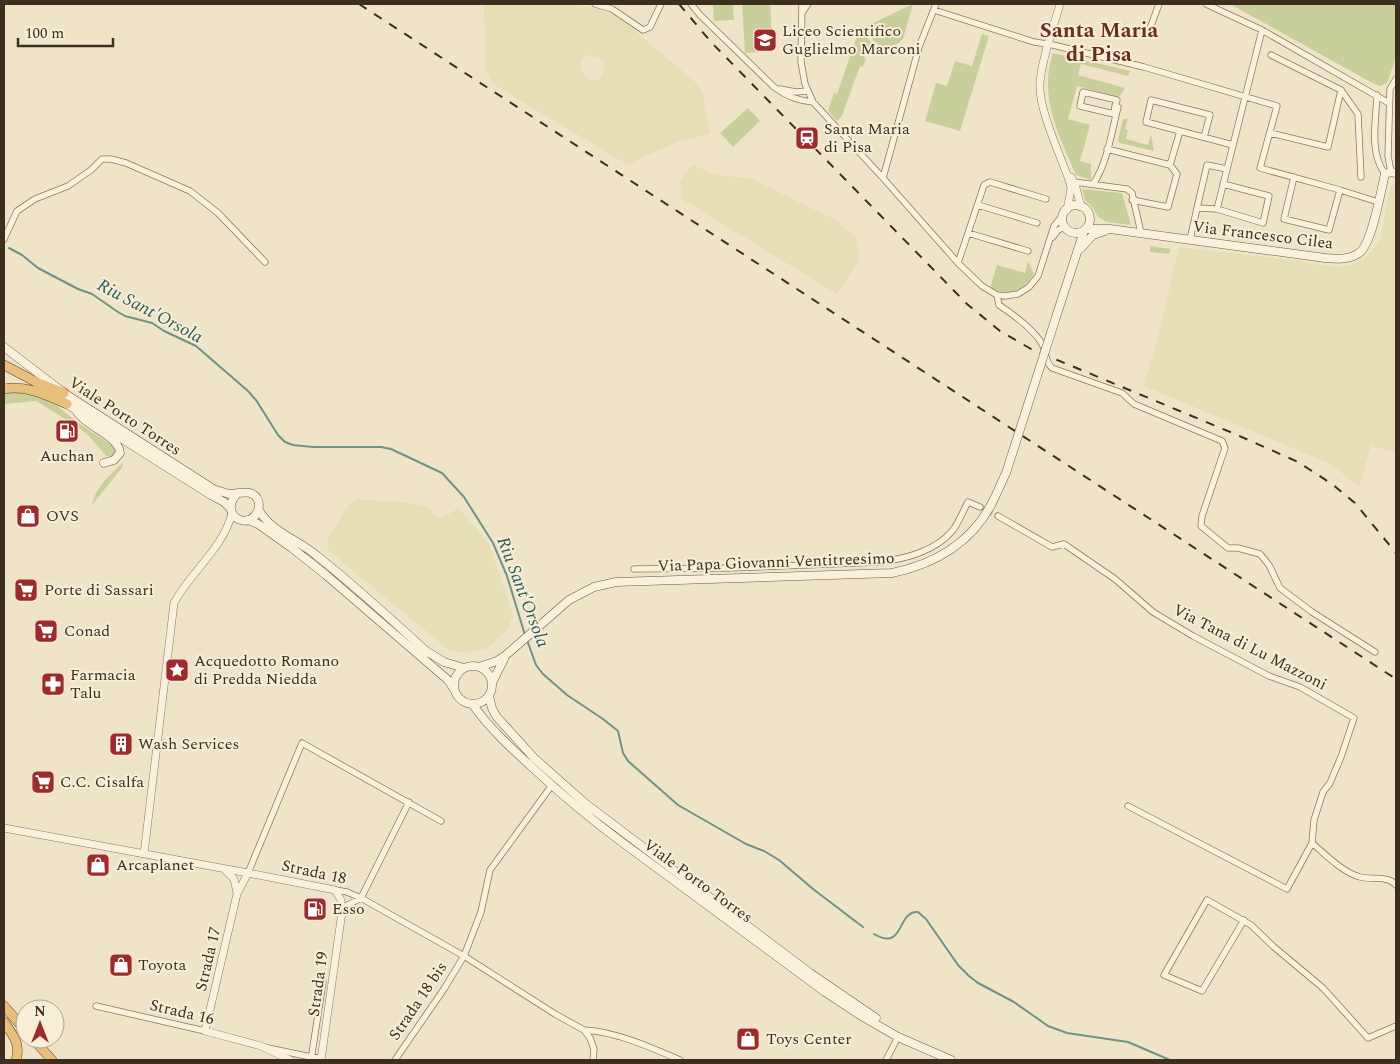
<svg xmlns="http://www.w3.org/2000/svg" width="1400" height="1064" font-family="Spectral,serif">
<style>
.farmland{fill:#e6deb5;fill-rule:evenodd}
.green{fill:#c9cf9b}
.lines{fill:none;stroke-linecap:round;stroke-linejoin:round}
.stream{stroke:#6f938a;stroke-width:2}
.minor-tunnel{stroke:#ccc0a6;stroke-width:5.5;stroke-dasharray:5.5 3;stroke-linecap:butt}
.minor-casing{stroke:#8d765c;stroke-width:7}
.tertiary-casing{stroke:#8d765c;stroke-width:8}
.secondary-casing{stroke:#6f573f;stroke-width:9}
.trunk-casing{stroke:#5b4430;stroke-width:10}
.minor{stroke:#faf1dc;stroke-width:5.5}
.tertiary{stroke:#faf1dc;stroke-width:7}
.secondary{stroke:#faf1dc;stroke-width:8}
.trunk{stroke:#eabe7c;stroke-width:9}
.rail{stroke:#3d2e20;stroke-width:2;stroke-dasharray:9 9;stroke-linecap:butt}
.secondary-bridge-casing{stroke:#6f573f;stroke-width:9;stroke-linecap:butt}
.secondary-bridge{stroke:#faf1dc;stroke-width:8}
.labels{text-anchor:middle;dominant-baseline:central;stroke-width:4;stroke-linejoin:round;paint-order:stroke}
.poi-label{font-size:16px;fill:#3d2e20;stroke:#f7eed8;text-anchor:start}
.street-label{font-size:16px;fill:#3d2e20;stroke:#f7eed8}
.water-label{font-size:18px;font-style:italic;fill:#2f5d5a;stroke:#f7eed8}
.district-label{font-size:21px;font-weight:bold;fill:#6b2e1e;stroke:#f7eed8}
</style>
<rect width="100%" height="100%" fill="#f0e4c8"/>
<path class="farmland" d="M484 4H566L599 9 621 19 695 82 703 94 705 112 711 134 683 140 647 155 628 165 491 83 486 68ZM585 55 598 57 605 63 602 77 596 81 589 79 581 70 580 62Z
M693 165 716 175 750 178 836 220 856 238 859 260 837 294 682 199 680 182 683 175Z
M1396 184V453L1373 446 1372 442 1359 487 1331 464 1144 386 1158 337 1179 247 1300 261 1318 265 1339 267 1351 265 1363 260 1375 247 1381 238 1390 187Z
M356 499 410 503 425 506 440 519 459 508 489 544 512 612 513 617 506 631 488 648 468 653 449 650 329 551 327 542 330 534 350 503Z"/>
<path class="green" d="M713 4H733L734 20 714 21Z
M742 4H770L773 51 745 53Z
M913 4 903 39 891 49 880 47 862 28Z
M1230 4H1396V58L1387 83 1380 86 1374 84Z
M859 30 880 50 879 52 869 49 867 54H865L864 58 866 59 863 67 860 66 842 116 837 121 828 111 834 93 837 94Z
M982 34 989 36 960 131 925 121 936 83 947 86 955 61 972 66Z
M1053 53 1130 71 1128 76 1081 64 1078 75 1125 88 1119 97 1077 86 1068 119 1090 125 1080 161 1091 164V180L1076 175C1059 135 1038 97 1053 53Z
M748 108 760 121 733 147 720 133Z
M1123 119H1128L1125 129 1128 130 1126 139 1148 145 1151 134 1154 151 1120 143 1118 141Z
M1082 189 1122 193 1131 225 1107 222 1098 217 1093 208 1085 200Z
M1150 246 1171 249 1169 254 1150 252Z
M1028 261 1034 274C1022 291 1010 297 990 288L997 265 1025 273Z
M4 391H24L50 400 77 422 113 446 116 453 113 456H106L89 436 78 427 36 401 4 404Z
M124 462 121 469 92 505C95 487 111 474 124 462Z"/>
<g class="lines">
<path class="stream" d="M9 248 22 255 38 268 78 289 92 294 118 312 125 316 152 323 164 331 196 346 248 391 256 400 278 435 285 442 293 445 313 447H381L391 449 442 473 464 497 493 543 507 576 525 635
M527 640 536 665 543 674 567 695 603 719 618 731 623 753 628 761 678 805 746 844 764 851 779 860 813 889 863 927
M874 934C905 952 896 911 918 912L926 919 958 965 969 976 978 983 1014 1002 1048 1026 1067 1033 1128 1042 1170 1060"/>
<path class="minor-tunnel" d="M980 507 998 516"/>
<g class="minor-casing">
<path id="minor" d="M595 4 612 9 643 30 650 27 661 4
M691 4 700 15 774 87C786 96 798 101 813 102
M802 4 801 62 805 84 813 102 883 178 958 263 982 286 997 295 1005 296 1018 294 1029 287 1038 276 1054 226 1063 215
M1206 4 1262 30 1389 103
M934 10 1034 42 1053 45 1144 67 1277 106 1260 168 1340 190 1378 202
M802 13 808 4
M1148 34 1159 4
M1271 55 1341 90 1358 114 1361 177
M780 89 796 92 807 91
M1377 95C1376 121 1369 152 1385 174
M1270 133 1328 147 1341 90
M1204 137 1210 115 1151 100 1146 122 1233 145
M1107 149 1170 165
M1170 165 1180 131
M1391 172 1388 156 1390 89 1396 79
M1294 177 1284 219 1329 230 1340 190
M883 178 919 47 936 4
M1074 182 1127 189 1132 193 1141 233
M1093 184C1107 165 1112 130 1118 107L1115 106 1117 100 1083 92 1080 106 1114 114 1115 106
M1132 200 1168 207 1177 174 1170 165
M978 205 1037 223
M1197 208 1207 165 1227 169
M1217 209 1263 223 1269 196 1223 184
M968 233 1028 251
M1053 237 1058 230 1065 227
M4 239 17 211 35 199 68 186 91 170 102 159H111L126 163 190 191 218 213 265 262
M1190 240 1197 208 1217 209 1262 30
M958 263 984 185 990 182 1046 199
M997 295 999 305C1014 315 1031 327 1041 342 1047 351 1044 361 1052 368L1122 393 1134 404 1222 441 1225 448 1202 516 1201 526 1228 548H1238L1260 554 1269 565 1280 588 1312 612 1375 652
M998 516 1052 547 1064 544 1115 579 1153 612 1193 636 1269 676 1300 687 1354 718 1341 757 1330 783 1323 792 1314 820 1312 843
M634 569 730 568 882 562C907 558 936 551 953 530 959 522 963 511 968 502L980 507
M1128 806 1287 889 1312 843C1326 855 1342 872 1360 877 1371 880 1388 875 1396 885
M248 873 302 743 441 821
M335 890 347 892 361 898 464 956 555 1014 584 1030 590 1038 594 1049 593 1060
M342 912 346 906 361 898 409 802
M1244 920 1202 991 1164 975 1207 900 1251 925 1274 947 1323 988 1368 1038 1396 1026
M96 1006 205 1031
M584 1030C617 1032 650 1047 680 1060
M268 1048 311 1057 321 1058
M311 1060 323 982
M395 1060 444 989 464 956 481 912 490 870 552 785
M886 1060 898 1037"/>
</g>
<g class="tertiary-casing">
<path id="tertiary" d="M1060 4C1053 29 1042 57 1040 83 1038 109 1061 156 1070 183L1071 189 1067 210
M1071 177 1075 184 1081 207
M4 828 248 873 335 890 341 900 342 912 321 1060
M144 854 174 603C191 571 223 549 232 513
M224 869 234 879 237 893
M248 873 237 894 205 1031 261 1046 290 1060"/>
</g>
<g class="secondary-casing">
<path id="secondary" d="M1062 219a14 14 0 1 1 28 0a14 14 0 1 1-28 0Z
M1086 229H1110L1325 258C1337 259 1349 260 1359 253 1372 245 1381 190 1385 174L1391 172 1396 173
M1081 248 1093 235 1105 231
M1057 314 1084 231
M4 347 64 393 215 490C220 491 225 493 230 494 237 494 243 491 250 493 268 499 256 528 238 519 227 513 230 500 238 493
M67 404 211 495 224 502 231 509
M77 412C87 427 118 435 120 453L114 460 104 463
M259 510C270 531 298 540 316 555 354 585 390 618 426 651L444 662 464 668
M248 520 258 524 292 548 326 575 448 680 454 689
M454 685a19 19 0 1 1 38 0a19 19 0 1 1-38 0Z
M479 667 497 661 506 655 569 600 594 587 616 582 892 573C935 564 970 544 991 505 997 494 1001 483 1006 473
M492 683 504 659
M489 696 492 708 496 716 534 758 586 804 810 973 876 1018
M473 705C490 729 512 749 534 769 562 795 592 820 623 843L825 992 860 1015 898 1037 951 1060"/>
</g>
<g class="trunk-casing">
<path id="trunk" d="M4 365 36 382 64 393
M4 389C27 385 46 395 67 404
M4 1006 25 1030
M4 1022C13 1035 21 1044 16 1060
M33 1039 52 1060"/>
</g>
<use href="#minor" class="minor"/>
<use href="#tertiary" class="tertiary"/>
<use href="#secondary" class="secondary"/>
<use href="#trunk" class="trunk"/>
<path class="rail" d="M359 4 1396 679
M679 4 711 42 967 304 1000 331 1031 349 1235 434 1298 462 1332 484 1355 503 1396 553"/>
<g class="secondary-bridge-casing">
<path id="secondary-bridge" d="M1006 473 1057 314"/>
</g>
<use href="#secondary-bridge" class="secondary-bridge"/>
</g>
<defs>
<g id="school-square" transform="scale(1.25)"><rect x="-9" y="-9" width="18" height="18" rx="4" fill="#9e2a2b" stroke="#f7eed8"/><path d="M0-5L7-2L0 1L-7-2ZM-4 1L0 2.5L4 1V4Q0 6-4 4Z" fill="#fff"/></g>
<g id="station-square" transform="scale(1.25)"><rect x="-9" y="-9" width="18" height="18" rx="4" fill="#9e2a2b" stroke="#f7eed8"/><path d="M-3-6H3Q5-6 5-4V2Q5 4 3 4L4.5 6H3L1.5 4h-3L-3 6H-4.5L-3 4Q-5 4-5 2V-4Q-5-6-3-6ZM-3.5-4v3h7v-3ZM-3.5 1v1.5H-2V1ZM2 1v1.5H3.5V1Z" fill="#fff"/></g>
<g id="fuel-square" transform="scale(1.25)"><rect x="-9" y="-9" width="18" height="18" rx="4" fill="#9e2a2b" stroke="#f7eed8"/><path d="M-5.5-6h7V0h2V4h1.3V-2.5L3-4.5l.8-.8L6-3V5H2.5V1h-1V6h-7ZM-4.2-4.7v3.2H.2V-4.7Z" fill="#fff"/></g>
<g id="shop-square" transform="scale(1.25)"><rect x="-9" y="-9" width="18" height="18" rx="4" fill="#9e2a2b" stroke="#f7eed8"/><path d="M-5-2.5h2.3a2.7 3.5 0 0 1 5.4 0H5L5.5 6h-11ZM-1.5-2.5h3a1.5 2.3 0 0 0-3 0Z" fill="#fff"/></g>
<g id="supermarket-square" transform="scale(1.25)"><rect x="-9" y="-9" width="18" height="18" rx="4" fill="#9e2a2b" stroke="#f7eed8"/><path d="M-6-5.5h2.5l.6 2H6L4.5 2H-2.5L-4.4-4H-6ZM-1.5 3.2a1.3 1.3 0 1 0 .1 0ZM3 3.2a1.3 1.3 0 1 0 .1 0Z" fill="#fff"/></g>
<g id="sight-square" transform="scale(1.25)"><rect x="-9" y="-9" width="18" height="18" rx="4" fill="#9e2a2b" stroke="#f7eed8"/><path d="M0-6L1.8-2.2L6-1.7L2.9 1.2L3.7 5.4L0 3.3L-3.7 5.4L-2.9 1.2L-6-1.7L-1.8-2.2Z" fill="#fff"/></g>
<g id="pharmacy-square" transform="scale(1.25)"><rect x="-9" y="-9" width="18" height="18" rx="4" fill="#9e2a2b" stroke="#f7eed8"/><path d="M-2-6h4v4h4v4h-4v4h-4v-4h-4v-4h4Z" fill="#fff"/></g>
<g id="building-square" transform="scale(1.25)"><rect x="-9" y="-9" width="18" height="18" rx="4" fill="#9e2a2b" stroke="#f7eed8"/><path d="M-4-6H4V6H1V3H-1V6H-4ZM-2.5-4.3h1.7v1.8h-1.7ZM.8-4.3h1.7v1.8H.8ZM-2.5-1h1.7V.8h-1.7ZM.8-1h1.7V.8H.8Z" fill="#fff"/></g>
</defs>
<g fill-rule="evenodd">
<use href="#school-square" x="765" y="40"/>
<use href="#station-square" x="807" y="138"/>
<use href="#fuel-square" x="67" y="431"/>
<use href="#shop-square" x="28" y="516"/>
<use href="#supermarket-square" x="26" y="590"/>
<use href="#supermarket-square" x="46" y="631"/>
<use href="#sight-square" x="177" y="670"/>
<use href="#pharmacy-square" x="53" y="684"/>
<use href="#building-square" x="121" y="744"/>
<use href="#supermarket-square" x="43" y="782"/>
<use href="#shop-square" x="98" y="865"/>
<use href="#fuel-square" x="315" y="909"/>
<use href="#shop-square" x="121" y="965"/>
<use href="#shop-square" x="748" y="1039"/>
</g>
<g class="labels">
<g class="poi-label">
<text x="782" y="31">Liceo Scientifico<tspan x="782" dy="18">Guglielmo Marconi</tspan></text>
<text x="824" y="129">Santa Maria<tspan x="824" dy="18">di Pisa</tspan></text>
<text x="67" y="456" text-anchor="middle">Auchan</text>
<text x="46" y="516">OVS</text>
<text x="44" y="590">Porte di Sassari</text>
<text x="64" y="631">Conad</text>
<text x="194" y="661">Acquedotto Romano<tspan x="194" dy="18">di Predda Niedda</tspan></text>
<text x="70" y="675">Farmacia<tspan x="70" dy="18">Talu</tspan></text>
<text x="138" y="744">Wash Services</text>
<text x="60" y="782">C.C. Cisalfa</text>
<text x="116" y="865">Arcaplanet</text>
<text x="332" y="909">Esso</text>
<text x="138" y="965">Toyota</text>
<text x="766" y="1039">Toys Center</text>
</g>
<g class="street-label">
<text transform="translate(1263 235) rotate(7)">Via Francesco Cilea</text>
<text transform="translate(125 416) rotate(33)">Viale Porto Torres</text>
<text transform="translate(776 562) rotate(-2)">Via Papa Giovanni Ventitreesimo</text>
<text transform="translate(1250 647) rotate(27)">Via Tana di Lu Mazzoni</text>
<text transform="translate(314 872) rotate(12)">Strada 18</text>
<text transform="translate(698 881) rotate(36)">Viale Porto Torres</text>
<text transform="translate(208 959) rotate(-77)">Strada 17</text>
<text transform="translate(318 984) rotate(-82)">Strada 19</text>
<text transform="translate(418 1001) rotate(-56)">Strada 18 bis</text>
<text transform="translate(182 1012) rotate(13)">Strada 16</text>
</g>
<g class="water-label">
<text transform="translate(150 311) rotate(28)">Riu Sant'Orsola</text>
<text transform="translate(523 592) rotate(69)">Riu Sant'Orsola</text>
</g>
<g class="district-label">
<text x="1099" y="31">Santa Maria<tspan x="1099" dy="24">di Pisa</tspan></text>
</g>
</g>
<rect width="1400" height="1064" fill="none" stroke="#3d2e20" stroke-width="10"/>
<g transform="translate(40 1024)"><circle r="24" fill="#f7eed8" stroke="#ada18e"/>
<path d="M0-4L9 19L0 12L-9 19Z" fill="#9e2a2b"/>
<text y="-8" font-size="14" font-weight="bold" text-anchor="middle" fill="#3d2e20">N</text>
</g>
<path d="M18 38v8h95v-8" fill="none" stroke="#3d2e20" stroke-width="2.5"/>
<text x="25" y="38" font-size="15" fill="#3d2e20" stroke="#f7eed8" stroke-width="4" paint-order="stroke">100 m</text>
</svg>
